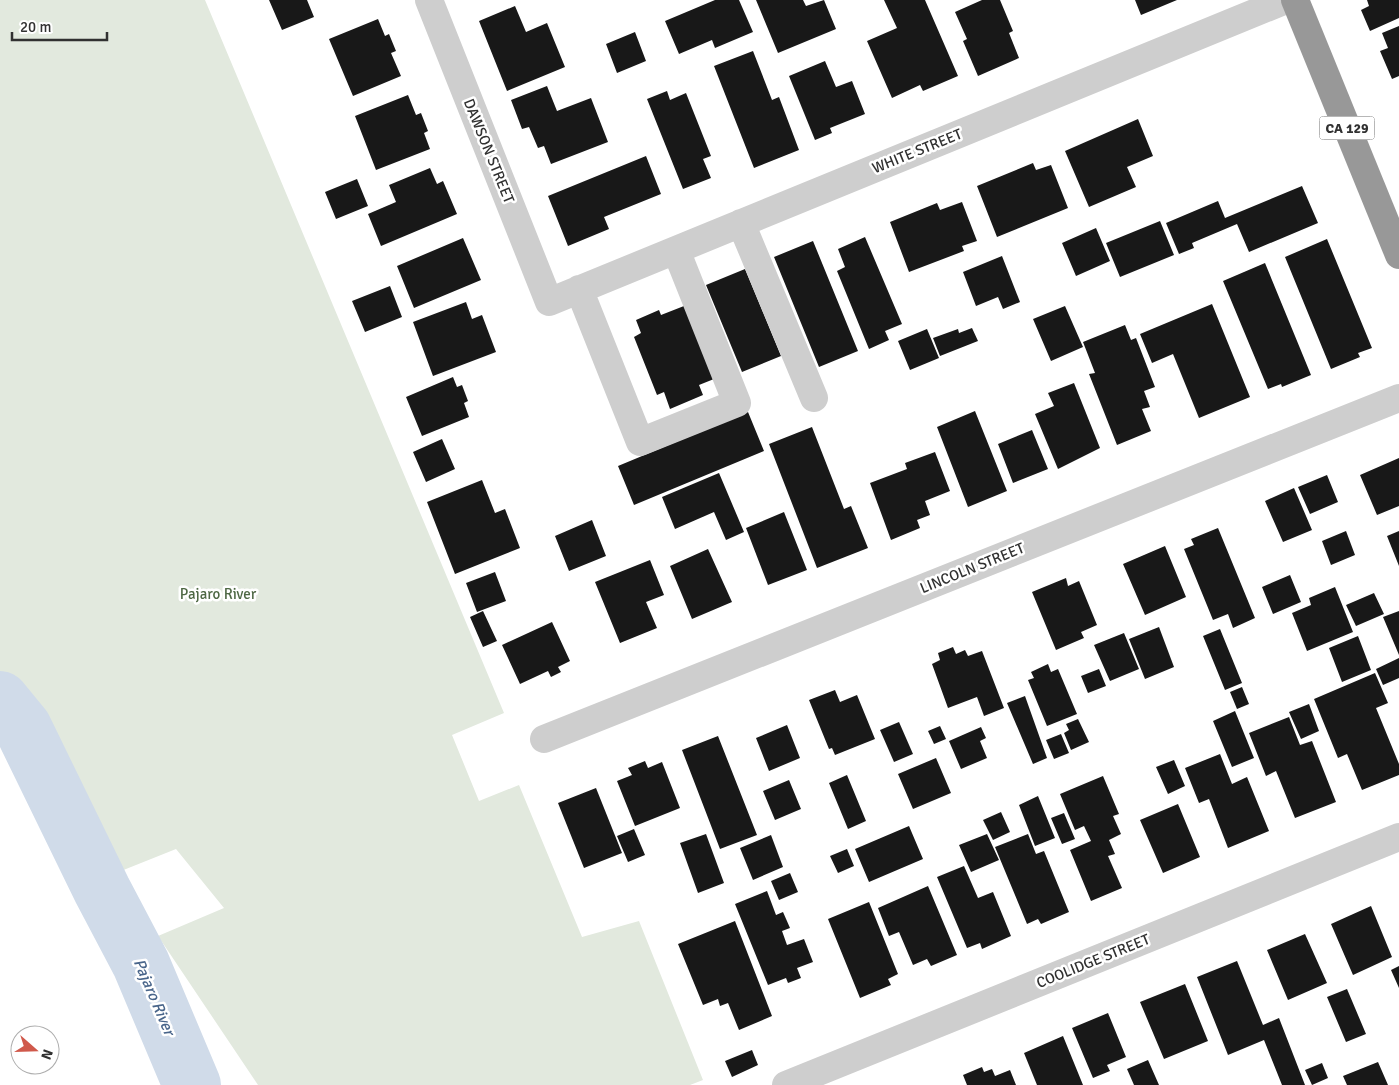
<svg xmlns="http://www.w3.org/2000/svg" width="1399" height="1085" font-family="Signika,sans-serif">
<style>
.green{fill:#e2e9de}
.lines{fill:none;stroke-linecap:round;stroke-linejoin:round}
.river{stroke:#d0dbe9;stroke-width:58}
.building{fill:#181818}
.minor{stroke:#cecece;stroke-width:28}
.highway{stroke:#989898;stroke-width:28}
.labels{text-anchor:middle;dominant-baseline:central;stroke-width:5;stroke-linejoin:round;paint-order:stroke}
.shield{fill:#fff;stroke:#6f6f6f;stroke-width:1}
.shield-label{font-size:14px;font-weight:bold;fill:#313131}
.street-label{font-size:15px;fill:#313131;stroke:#fff}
.park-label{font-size:15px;fill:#4e6844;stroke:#fff}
.water-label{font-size:16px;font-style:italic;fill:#49658a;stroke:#fff}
</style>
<rect width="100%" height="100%" fill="#fff"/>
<path class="green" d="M0 0H205L504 713 452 735 479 801 519 785 582 937 639 921 703 1080 690 1085H258L158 936 224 908 176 849 116 873 0 703Z"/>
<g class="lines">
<path class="river" d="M0 700 23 728 102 890 141 964 192 1085"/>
</g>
<path class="building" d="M269 0H307L314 17 282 30Z
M715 0H739L753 32 715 48 712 40 679 54 665 21Z
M756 0H803L806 6 824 0 836 29 778 53Z
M884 0H925L958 76 923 91 920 85 892 98 867 41 897 28Z
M982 0H1000L1013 31 1009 33 1019 58 978 76 963 41 967 39 955 12Z
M1135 0H1177L1141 15Z
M1367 0H1399V18L1370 31 1361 10 1369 6Z
M515 6 526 32 547 23 565 67 507 91 479 21Z
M378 19 385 36 389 34 396 51 391 53 401 76 353 96 329 39Z
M1399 26V76L1392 79 1380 51 1388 48 1382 33Z
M635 32 646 61 617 73 606 44Z
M753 51 772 100 779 97 799 150 754 168 714 66Z
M825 61 836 87 852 81 865 114 830 128 832 133 815 140 789 76Z
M547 86 557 111 591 98 608 142 551 164 544 146 538 148 529 127 522 129 511 100Z
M667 91 670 100 686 93 711 156 703 159 711 178 683 189 647 99Z
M408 95 416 115 421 113 428 131 424 133 430 149 376 170 355 116Z
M1138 119 1153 156 1127 167 1136 187 1089 207 1065 151Z
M646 156 661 194 604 217 609 229 568 246 548 196Z
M1033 163 1036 170 1051 165 1068 208 997 237 977 186Z
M430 168 437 184 443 181 457 214 381 246 368 214 396 202 389 185Z
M357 179 368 206 336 219 325 192Z
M1302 186 1318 223 1249 252 1237 224 1192 243 1194 248 1179 254 1166 223 1218 201 1225 218Z
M962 202 977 241 962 246 964 251 909 272 890 222 937 203 940 210Z
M1160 221 1174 255 1120 277 1106 243Z
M1096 228 1110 261 1076 276 1062 243Z
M865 237 902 324 885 331 889 340 869 349 837 271 845 267 838 249Z
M463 238 481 280 414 308 397 266Z
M1327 239 1372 348 1358 353 1360 357 1331 369 1285 257Z
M813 241 858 351 819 367 774 257Z
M1002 256 1020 302 1003 309 998 297 976 306 963 272Z
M1265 263 1311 375 1282 387 1281 384 1268 389 1223 281Z
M745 269 781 356 742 372 706 285Z
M390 286 402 317 365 332 352 301Z
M466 302 472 319 482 315 496 352 433 376 413 322Z
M1212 304 1250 397 1199 418 1173 354 1152 363 1140 334Z
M684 306 714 379 699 385 703 395 670 409 664 392 657 395 634 337 641 333 636 320 659 310 661 315Z
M1065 306 1083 347 1051 361 1033 319Z
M1125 325 1131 340 1136 338 1155 387 1144 391 1150 407 1142 409 1151 431 1117 445 1089 374 1095 373 1083 342Z
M972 328 978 341 940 356 933 338 958 329 959 333Z
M927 329 939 358 910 370 898 341Z
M453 377 457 387 462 385 468 401 464 403 469 417 422 436 406 397Z
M1074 383 1100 448 1058 469 1035 414 1054 406 1048 393Z
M975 411 1007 491 968 507 937 427Z
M748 412 764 451 634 505 618 466Z
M812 427 844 509 851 506 868 548 817 568 769 444Z
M1032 430 1048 469 1013 483 998 444Z
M442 439 455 469 426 482 413 452Z
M935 452 950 491 925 501 930 515 917 520 920 528 891 540 870 483 907 469 905 463Z
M1399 458V506L1377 515 1360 475Z
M719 473 744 532 726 540 714 512 675 529 662 497Z
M1327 475 1338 502 1310 514 1298 487Z
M482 480 495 513 505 509 520 548 455 574 427 502Z
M1294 488 1312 530 1283 542 1265 501Z
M784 512 807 570 768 585 746 528Z
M592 520 606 556 569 571 555 536Z
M1218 528 1255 618 1233 628 1228 614 1213 620 1184 549 1194 545 1191 539Z
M1346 531 1355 555 1331 565 1322 541Z
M1399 531V566L1387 536Z
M1165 546 1186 597 1145 615 1123 564Z
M708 549 732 602 692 619 670 566Z
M650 560 664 595 646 602 657 628 620 643 595 582Z
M495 572 506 601 477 612 466 583Z
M1290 575 1301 602 1273 614 1262 587Z
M1066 578 1068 586 1079 581 1097 625 1081 632 1084 638 1056 650 1032 592Z
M1335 587 1353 632 1307 651 1292 613 1311 605 1309 598Z
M1374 593 1384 614 1356 626 1346 605Z
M483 611 497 641 483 647 470 617Z
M1399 611V655L1383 617Z
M552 622 570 661 558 667 561 672 551 677 548 671 520 684 502 645Z
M1159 627 1174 667 1145 679 1129 639Z
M1220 629 1242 683 1225 690 1203 636Z
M1124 633 1139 669 1110 681 1094 645Z
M1358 636 1371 670 1342 682 1329 648Z
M953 647 956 654 965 650 968 656 982 651 1004 708 984 716 977 697 948 708 932 664 940 660 938 653Z
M1399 658V678L1383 685 1376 669Z
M1048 664 1051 672 1058 669 1077 714 1047 726 1028 680 1034 678 1031 672Z
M1099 669 1106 686 1088 693 1081 676Z
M1375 673 1388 703 1376 708 1399 764V775L1362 790 1347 754 1338 758 1314 699Z
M1242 687 1249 704 1237 709 1230 692Z
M835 690 840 702 857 695 875 739 835 755 832 748 829 749 809 700Z
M1025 696 1047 758 1033 764 1007 703Z
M1309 704 1319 731 1301 739 1289 712Z
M1235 711 1254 758 1232 767 1213 721Z
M1289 717 1300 745 1312 741 1336 802 1295 818 1276 771 1266 776 1249 733Z
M1078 719 1089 742 1071 750 1064 733 1069 730 1066 724Z
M899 722 913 754 894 762 880 730Z
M787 725 800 758 769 771 756 738Z
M940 726 946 739 934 744 928 731Z
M981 727 986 738 980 741 987 758 961 769 949 741Z
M1061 734 1069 753 1054 759 1046 740Z
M718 736 757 835 720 849 682 750Z
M1220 754 1232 784 1247 777 1269 831 1228 848 1209 799 1199 803 1185 768Z
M936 758 951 793 913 809 898 774Z
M1174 760 1185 786 1168 794 1156 767Z
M645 761 648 768 662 762 680 808 635 826 617 781 632 775 628 768Z
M847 775 866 821 848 829 829 783Z
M1103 776 1119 814 1113 816 1121 834 1109 840 1115 854 1108 856 1122 888 1091 901 1070 850 1091 841 1084 826 1075 830 1060 794Z
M789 780 801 809 775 820 763 791Z
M596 788 622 853 584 868 558 803Z
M1038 796 1055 838 1035 846 1019 805Z
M1178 804 1200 857 1163 873 1140 820Z
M1001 812 1010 832 993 840 983 820Z
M1064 813 1075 839 1062 844 1051 818Z
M909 826 923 859 869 882 855 849Z
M634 829 645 855 628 862 617 836Z
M706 834 724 883 698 893 680 843Z
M987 834 999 860 971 872 959 845Z
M1028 834 1036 854 1044 851 1069 912 1041 924 1038 919 1027 924 995 847Z
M771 835 783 867 753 880 740 848Z
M847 849 854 866 838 873 830 856Z
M964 866 978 898 993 892 1011 936 982 949 980 943 967 948 937 877Z
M790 873 798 892 779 900 771 881Z
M928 886 957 955 931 966 927 959 913 965 899 932 889 936 878 908Z
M767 891 776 915 783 912 790 928 782 931 787 945 804 939 813 962 797 968 801 978 788 983 786 978 768 985 735 904Z
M869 902 898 974 888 979 891 985 860 998 828 919Z
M1371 906 1392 957 1353 975 1331 924Z
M735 921 772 1016 739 1030 728 1003 720 1006 718 999 703 1005 678 944Z
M1305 934 1327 983 1288 1000 1267 950Z
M1237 961 1263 1025 1279 1018 1305 1085H1282L1264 1040 1228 1055 1197 977Z
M1399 966V988L1391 970Z
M1185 984 1208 1041 1164 1059 1140 1002Z
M1347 989 1366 1034 1346 1042 1327 997Z
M1108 1013 1126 1057 1107 1065 1110 1071 1093 1078 1072 1028Z
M1063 1036 1083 1085H1037L1024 1053Z
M752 1050 758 1065 732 1077 725 1061Z
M1148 1060 1159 1085H1134L1127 1069Z
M1378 1062 1388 1085H1347L1343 1076Z
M1322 1063 1328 1078 1312 1085 1305 1070Z
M982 1067 984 1072 992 1069 995 1076 1010 1070 1016 1085H967L963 1075Z"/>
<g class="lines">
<path class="minor" d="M429 0 549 302 1286 0
M741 223 814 398
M579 289 640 442 737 403 676 250
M544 739 1399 398
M786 1085 1399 837"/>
<path class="highway" d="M1295 0 1399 255"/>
</g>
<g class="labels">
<rect class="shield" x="1319.5" y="116.5" width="55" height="23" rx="4"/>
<g class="shield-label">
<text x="1347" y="128">CA 129</text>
</g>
<g class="street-label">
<text transform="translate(489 151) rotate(68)">DAWSON STREET</text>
<text transform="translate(917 151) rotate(-22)">WHITE STREET</text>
<text transform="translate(972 568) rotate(-22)">LINCOLN STREET</text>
<text transform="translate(1093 961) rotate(-22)">COOLIDGE STREET</text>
</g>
<g class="park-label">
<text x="218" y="594">Pajaro River</text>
</g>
<g class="water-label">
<text transform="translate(154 997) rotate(67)">Pajaro River</text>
</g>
</g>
<g transform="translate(35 1050) rotate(110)"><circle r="24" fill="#ffffff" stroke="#adadad"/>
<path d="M0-4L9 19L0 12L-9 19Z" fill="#d0594b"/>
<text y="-8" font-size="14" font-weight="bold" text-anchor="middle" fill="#313131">N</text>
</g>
<path d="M12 32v8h95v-8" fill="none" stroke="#313131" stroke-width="2.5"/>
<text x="20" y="32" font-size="15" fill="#313131" stroke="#ffffff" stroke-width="4" paint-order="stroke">20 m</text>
</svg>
